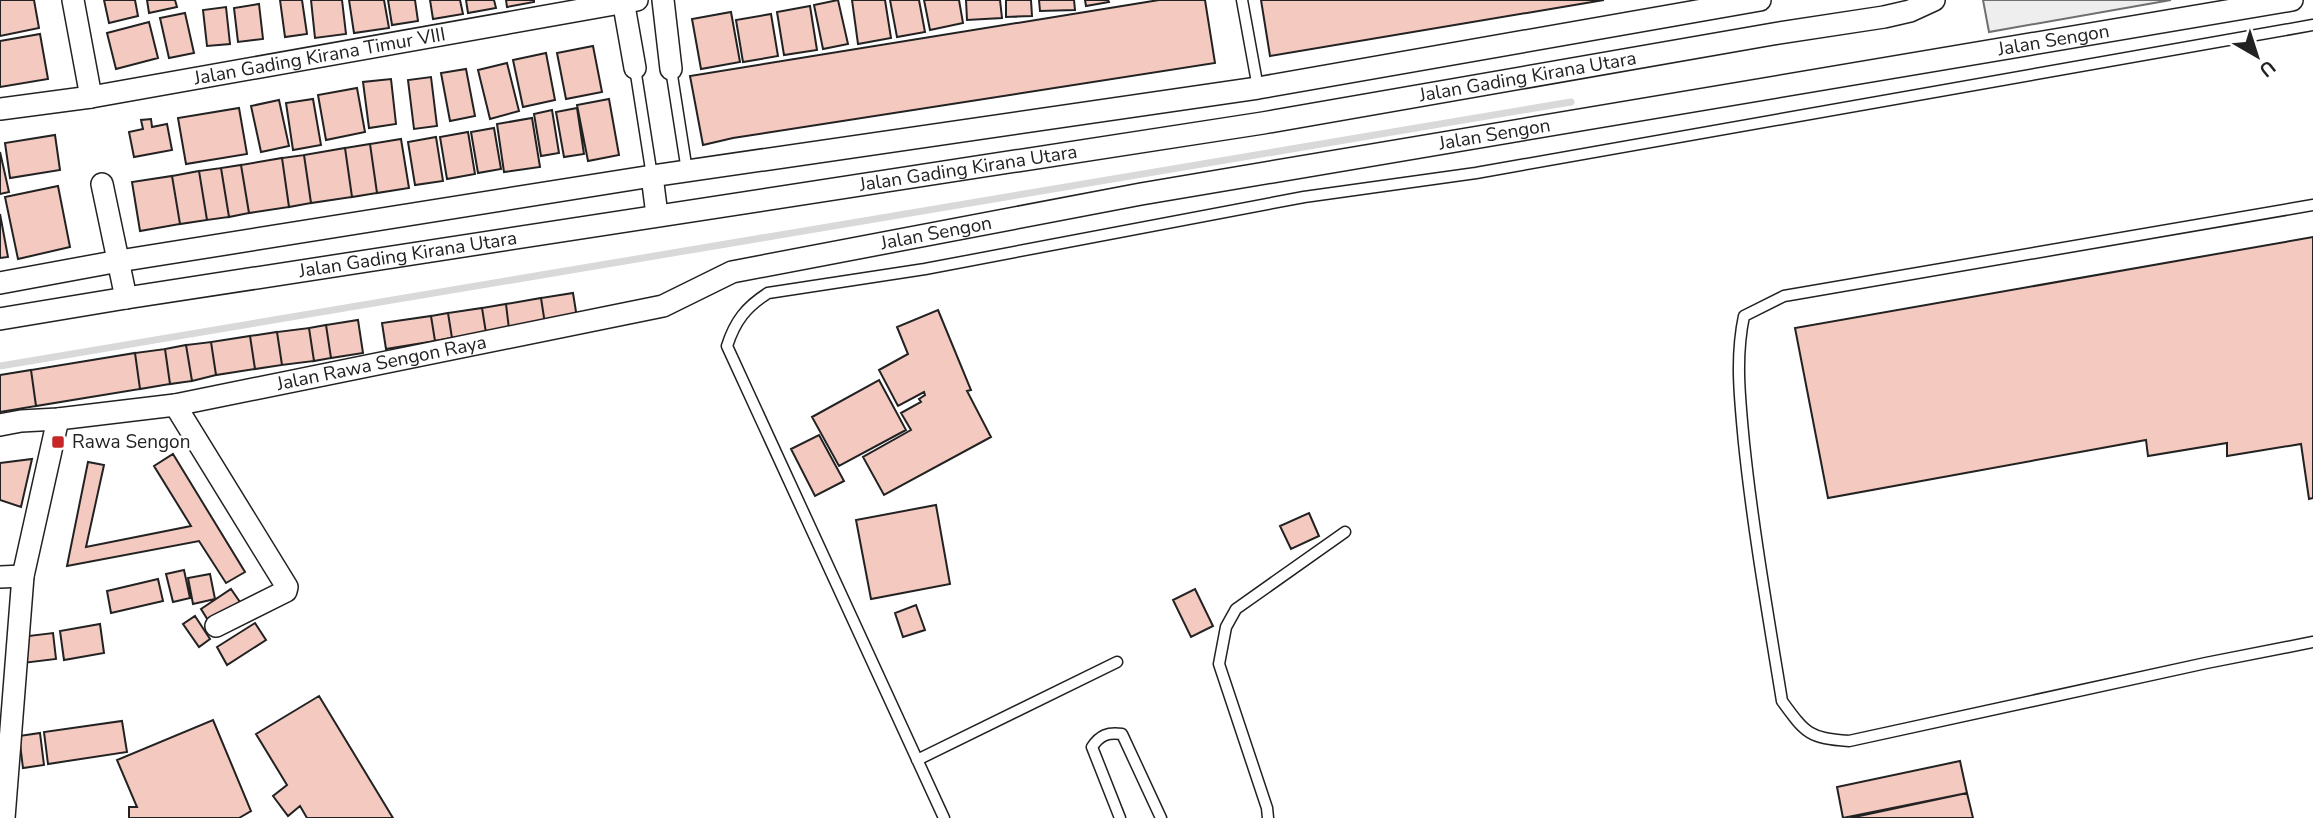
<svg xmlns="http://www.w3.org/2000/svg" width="2313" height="818" font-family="'Nunito Sans',sans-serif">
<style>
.green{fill:#eee;stroke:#6f6f6f;stroke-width:2}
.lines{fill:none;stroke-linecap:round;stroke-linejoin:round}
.stream{stroke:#d9d9d9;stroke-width:7}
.building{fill:#f3c9c0;stroke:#222;stroke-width:2}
.service-casing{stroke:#222;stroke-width:13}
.minor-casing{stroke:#222;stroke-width:24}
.service{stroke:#fff;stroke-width:10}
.minor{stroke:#fff;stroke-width:21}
.poi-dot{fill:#c62828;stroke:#fff;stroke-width:2.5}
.labels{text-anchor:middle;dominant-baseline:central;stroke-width:5;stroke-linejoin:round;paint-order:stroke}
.street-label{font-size:19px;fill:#222;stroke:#fff}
.poi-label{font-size:19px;fill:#222;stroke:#fff;text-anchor:start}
</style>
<rect width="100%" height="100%" fill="#fff"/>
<path class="green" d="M1983 0H2171L1989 32Z"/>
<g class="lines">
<path class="stream" d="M0 366 1571 102"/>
</g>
<path class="building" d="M0 0H34L39 28 0 36Z
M104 0H135L138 16 109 23Z
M147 0H175L177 7 149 13Z
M280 0H302L307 34 285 37Z
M311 0H342L346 34 315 38Z
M349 0H384L389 28 354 33Z
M388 0H415L418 21 392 25Z
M430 0H460L463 14 433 19Z
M466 0H494L496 8 468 13Z
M506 0H534V2L507 7Z
M838 0 848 44 823 49 814 5Z
M852 0H885L891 38 858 44Z
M890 0H919L925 32 897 37Z
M924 0H959L963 23 930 30Z
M966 0H1000L1002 18 967 20Z
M1006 0H1031L1032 16 1006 17Z
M1039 0H1074L1075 10 1040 11Z
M1085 0H1108L1109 2 1086 6Z
M1159 0H1205L1215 63 733 138 703 145 690 76Z
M1261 0H1604L1270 56Z
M259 4 263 39 238 42 234 8Z
M810 6 817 50 784 55 777 12Z
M226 7 230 44 207 46 203 10Z
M731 12 740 62 701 69 692 19Z
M185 13 194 53 169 58 160 18Z
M771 14 778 56 743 62 736 20Z
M149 22 158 58 116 69 107 33Z
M40 34 48 79 0 87V41Z
M593 46 602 92 566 99 557 53Z
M546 53 555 100 523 107 513 60Z
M507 63 519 111 490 119 478 70Z
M466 69 475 116 450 121 441 73Z
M431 77 437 126 414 129 408 80Z
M391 79 396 124 369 128 363 82Z
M357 88 365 132 326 140 318 95Z
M313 99 321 145 293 150 286 103Z
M609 99 619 155 588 161 577 105Z
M279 100 289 146 261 152 251 106Z
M239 108 247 154 186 164 178 118Z
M577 108 584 154 564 157 556 112Z
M552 110 559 153 541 156 534 114Z
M532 118 540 167 504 172 497 124Z
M151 119 152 127 167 124 172 150 134 157 129 132 143 129 141 120Z
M494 128 501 169 478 173 471 132Z
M468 132 475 174 447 179 440 137Z
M55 135 60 170 10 178 5 143Z
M436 137 443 181 415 185 408 142Z
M401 139 409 188 377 193 370 144Z
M370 144 377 193 352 197 345 148Z
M345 148 352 197 311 203 304 155Z
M0 152 9 192 0 194Z
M304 155 311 203 289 207 282 158Z
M282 158 289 207 249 213 241 165Z
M241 165 249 213 229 217 221 168Z
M221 168 229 217 207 220 199 171Z
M199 171 207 220 180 224 172 176Z
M172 176 180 224 140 231 132 182Z
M58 186 70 247 18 259 5 197Z
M0 214 8 257 0 258Z
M2313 237V498L2309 499 2301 444 2227 456V443L2148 456 2146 440 1828 498 1795 328Z
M573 293 577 318 545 324 541 298Z
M541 298 545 324 509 329 506 304Z
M506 304 509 329 486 333 482 308Z
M482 308 486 333 452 338 448 313Z
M938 310 971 390 967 391 991 437 884 495 863 457 911 430 901 413 921 402 919 399 925 395 924 392 898 406 879 370 908 354 897 327Z
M448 313 452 338 435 341 431 316Z
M431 316 435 341 386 349 382 323Z
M358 320 363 353 331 358 326 325Z
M326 325 331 358 314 361 309 328Z
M309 328 314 361 282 365 277 332Z
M277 332 282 365 255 369 250 336Z
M250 336 255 369 216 375 211 342Z
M211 342 216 375 192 381 186 345Z
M186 345 192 381 170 384 165 349Z
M165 349 170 384 140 389 135 353Z
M135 353 140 389 36 406 31 370Z
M31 370 36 406 0 412V375Z
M879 380 906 430 839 466 812 417Z
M819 435 844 481 815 496 791 449Z
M173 454 245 572 226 583 199 541 67 566 88 462 104 465 86 547 191 526 154 466Z
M32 459 21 507 0 500V463Z
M936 505 950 584 871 599 856 520Z
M1309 513 1319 536 1291 549 1280 526Z
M184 570 190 598 173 602 166 574Z
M210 574 215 599 193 604 188 578Z
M158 579 163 601 111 613 107 591Z
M231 589 242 605 211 625 201 609Z
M1195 589 1213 626 1191 637 1173 600Z
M916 605 925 630 903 637 895 613Z
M195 616 210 639 199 647 183 624Z
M255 623 266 640 227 665 217 647Z
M100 624 104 653 64 660 60 631Z
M53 633 56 659 23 663 20 637Z
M319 696 393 818H307L300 806 288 816 273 796 287 785 256 734Z
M213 720 251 811 239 818H129V807H137L117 760Z
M122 721 127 752 48 764 44 732Z
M40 733 44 765 23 768 19 736Z
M1960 761 1967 793 1843 818 1837 787Z
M1967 793 1973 818H1850Z"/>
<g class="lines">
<g class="service-casing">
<path id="service" d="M1242 0 1258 88
M635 68 652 176
M671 69 687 171
M2313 205 1784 296 1744 316C1735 358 1740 400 1744 443 1753 529 1768 615 1782 701 1806 734 1809 738 1849 741L2206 663 2313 642
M917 760 1117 662
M944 818 727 346C735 321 746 307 768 293L925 269 1304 197 1476 173 2313 25
M1120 818 1092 747C1100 735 1108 732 1122 734L1161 818
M1268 818 1267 808 1219 664 1226 627 1236 609 1345 532"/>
</g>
<g class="minor-casing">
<g id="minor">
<path d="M73 0 91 97"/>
<path d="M623 0 635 68"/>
<path d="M663 0 671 69"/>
<path id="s1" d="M0 109 91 97 637 0"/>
<path d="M652 176 657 215"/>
<path d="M102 184 126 298"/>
<path d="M0 283 119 261 652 176 1258 88 1760 0"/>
<path id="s2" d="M0 319 126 298 1263 123 1773 34 1884 17 1910 11 1934 0"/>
<path d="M175 405 287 587 286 591 216 626"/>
<path id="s3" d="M0 425 21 421 58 419 175 405 663 306 732 272 1141 194 2292 0"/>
<path d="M0 577 23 576"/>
<path d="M4 818 23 576 58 419"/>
</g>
</g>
<use href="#service" class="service"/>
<use href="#minor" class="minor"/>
</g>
<rect class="poi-dot" x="51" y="435" width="14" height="14" rx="3.5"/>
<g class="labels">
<g class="street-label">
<text stroke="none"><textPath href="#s3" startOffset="2093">Jalan Sengon</textPath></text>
<text stroke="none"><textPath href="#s1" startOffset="324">Jalan Gading Kirana Timur VIII</textPath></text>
<text stroke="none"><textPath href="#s2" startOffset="1547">Jalan Gading Kirana Utara</textPath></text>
<text stroke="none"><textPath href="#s3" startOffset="1526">Jalan Sengon</textPath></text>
<text stroke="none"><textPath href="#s2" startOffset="980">Jalan Gading Kirana Utara</textPath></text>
<text stroke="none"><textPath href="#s3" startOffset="959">Jalan Sengon</textPath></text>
<text stroke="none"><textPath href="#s2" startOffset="413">Jalan Gading Kirana Utara</textPath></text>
<text stroke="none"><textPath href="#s3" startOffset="387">Jalan Rawa Sengon Raya</textPath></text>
</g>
<g class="poi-label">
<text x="72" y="442">Rawa Sengon</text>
</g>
</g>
<g transform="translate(2257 56) rotate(141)" stroke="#ffffff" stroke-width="5" paint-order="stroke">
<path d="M0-5L12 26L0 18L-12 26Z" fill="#222222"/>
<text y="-10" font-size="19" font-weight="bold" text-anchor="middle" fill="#222222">U</text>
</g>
</svg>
